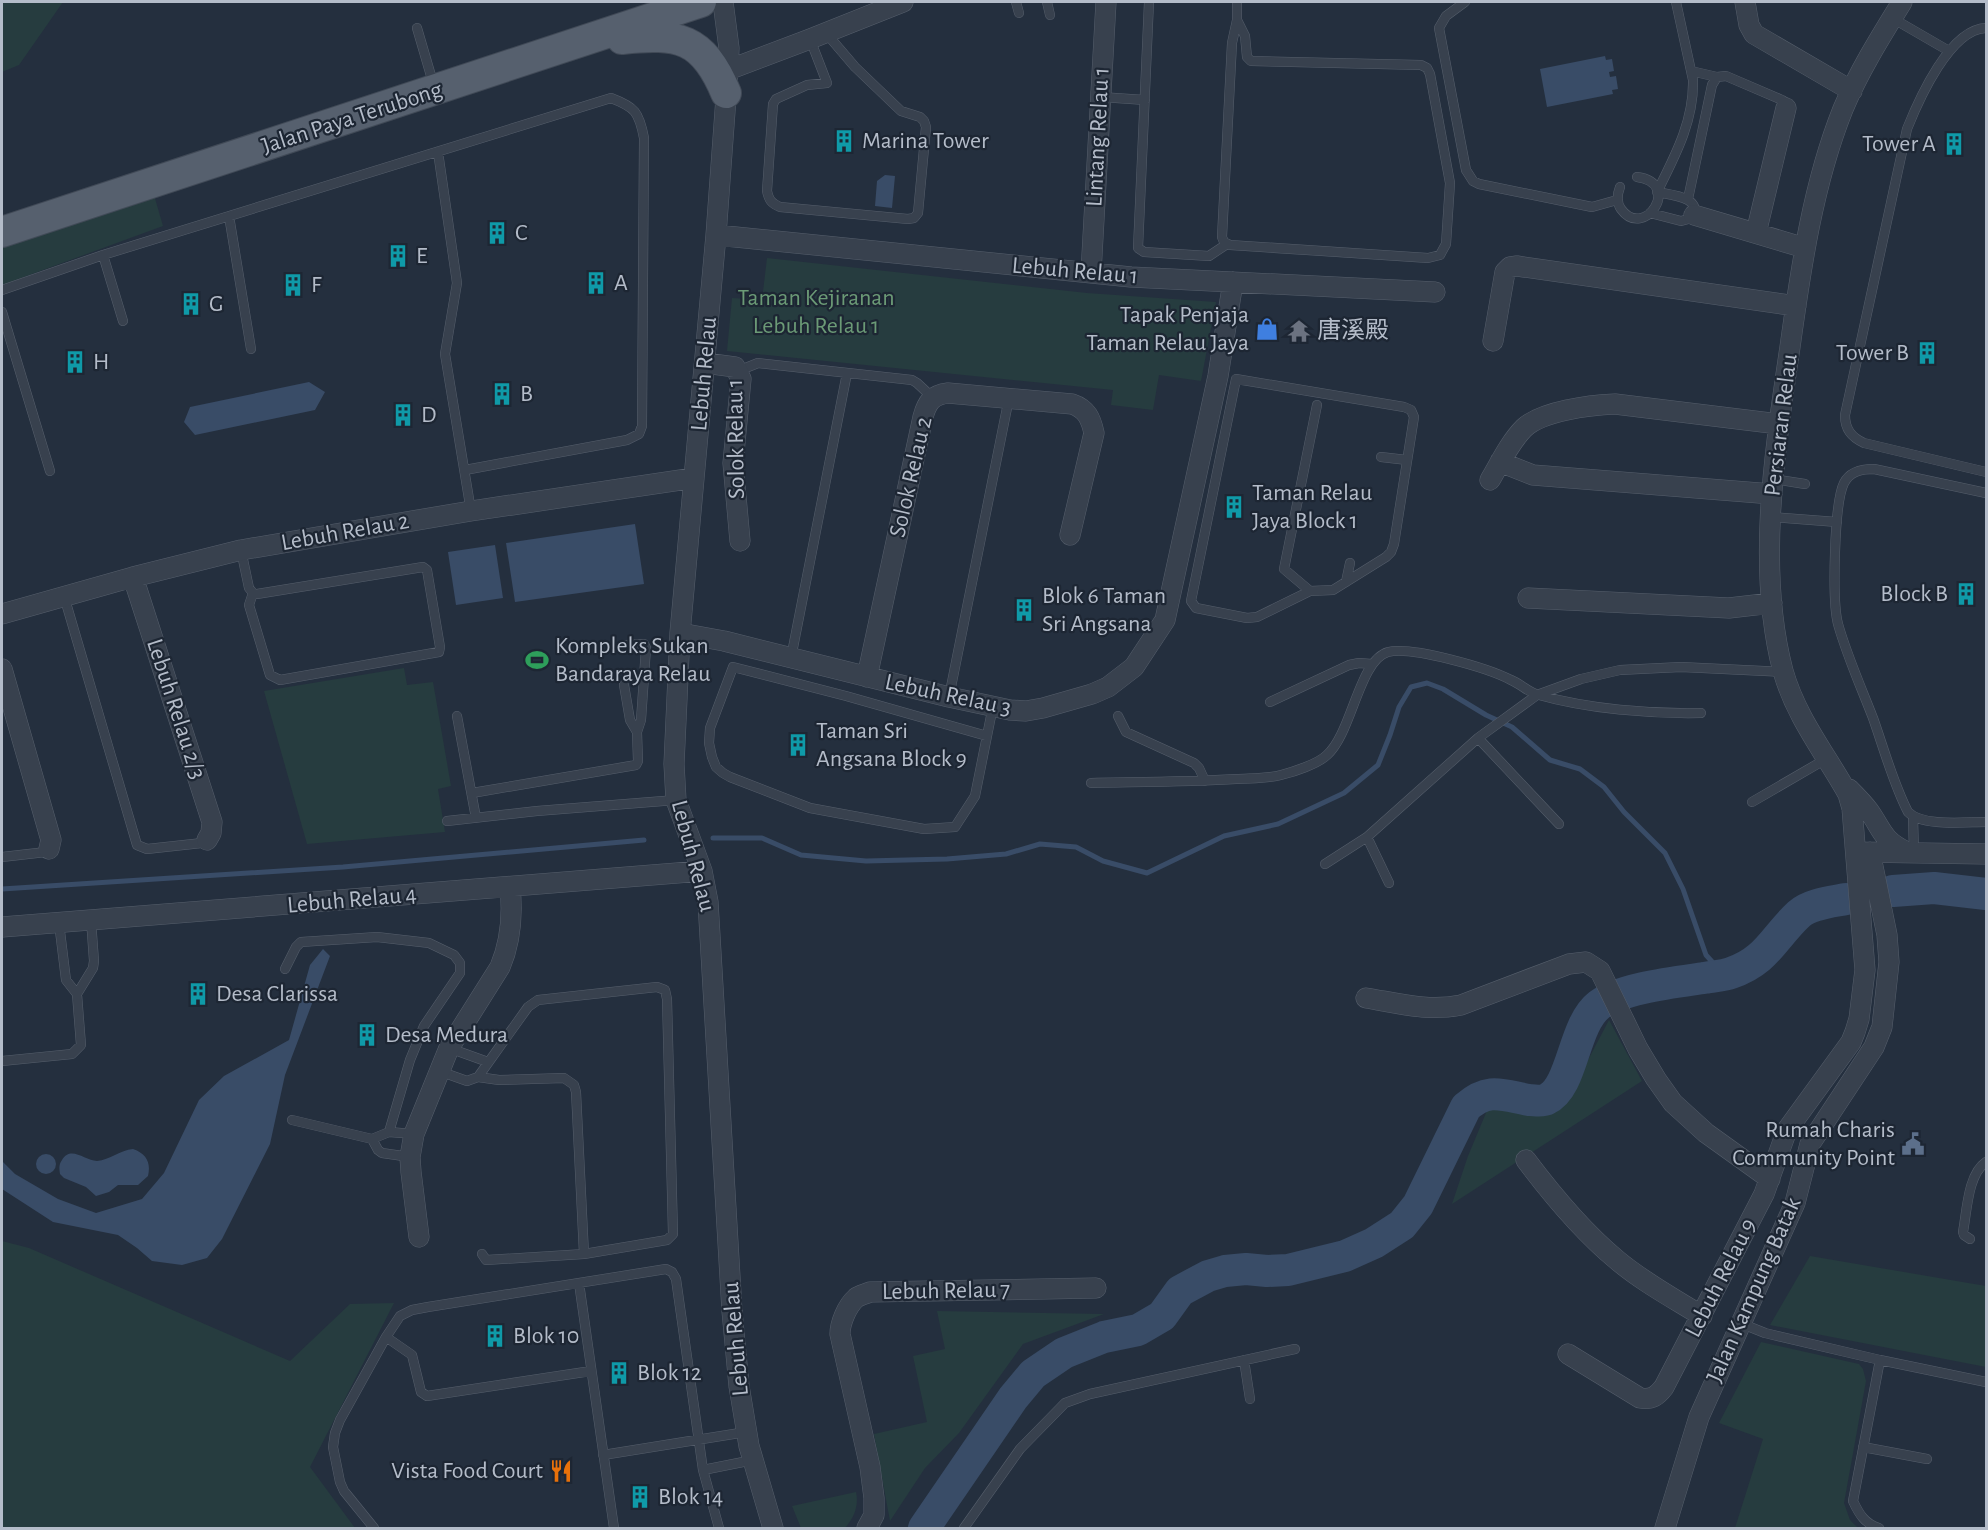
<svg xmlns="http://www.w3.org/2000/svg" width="1988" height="1530" font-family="'Alegreya Sans','Noto Sans SC',sans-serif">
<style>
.green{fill:#263c3f}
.water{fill:#394c67}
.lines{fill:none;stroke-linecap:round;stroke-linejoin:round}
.stream{stroke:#394c67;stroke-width:5}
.river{stroke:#394c67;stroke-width:32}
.service-casing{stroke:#565f6c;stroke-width:10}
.minor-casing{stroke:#565f6c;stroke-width:21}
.primary-casing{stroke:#414a57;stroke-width:32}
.service{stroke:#38414e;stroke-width:9}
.minor{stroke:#38414e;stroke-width:20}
.primary{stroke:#56606e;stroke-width:30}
.labels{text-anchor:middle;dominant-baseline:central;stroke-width:4.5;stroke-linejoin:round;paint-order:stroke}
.street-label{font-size:24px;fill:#b4bcc9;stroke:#1d2633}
.poi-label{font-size:24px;fill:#b4bcc9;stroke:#1d2633;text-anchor:start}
.park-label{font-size:24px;fill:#6b9a76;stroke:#1d2633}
</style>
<rect width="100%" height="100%" fill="#242f3e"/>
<path class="green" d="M2 2H63L19 65 2 72Z
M154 195 163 226 2 285V246Z
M767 258 1087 293 1216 302 1201 381 1159 375 1153 410 1111 405 1113 390 727 351 732 298 762 300Z
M404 668 407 685 433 682 451 786 438 789 445 832 307 844 264 691Z
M1609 1020 1642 1081 1452 1204 1468 1156 1488 1108 1541 1112 1556 1110 1567 1100Z
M2 1241 29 1248 290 1361 350 1304 394 1303 310 1467 355 1528H2Z
M1810 1256 1986 1286V1367L1770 1325Z
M937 1311 1104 1314 1023 1344 959 1433 925 1468 890 1521 874 1434 927 1422 913 1356 945 1349Z
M1761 1342 1859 1364 1863 1369 1866 1381 1844 1503 1850 1520 1858 1528H1735L1763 1439 1719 1423Z
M856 1492C859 1506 854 1518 845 1528H801L792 1506Z"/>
<path class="water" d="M1605 56 1606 60 1612 59 1614 71 1609 72 1610 77 1616 76 1618 89 1612 90 1613 94 1547 107 1540 69Z
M885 175 895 176 892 208 875 206 877 181Z
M309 382 325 392 315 410 195 435 184 422 190 407Z
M635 524 644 584 515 602 506 543Z
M495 545 503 598 456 605 448 552Z
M323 949 330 956 285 1075 270 1144 222 1239 207 1258 182 1265 152 1261 137 1248 118 1235 53 1222 2 1189V1161L15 1174 58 1199 96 1213 142 1199 164 1173 199 1100 224 1076 289 1040 310 965Z
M133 1149C147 1154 151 1163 148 1176L138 1185H118L109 1192 96 1196 86 1187 64 1178 60 1174C59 1168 59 1164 62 1160 71 1145 85 1161 97 1161 110 1160 120 1150 133 1149Z
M36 1164a10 10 0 1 1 20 0a10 10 0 1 1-20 0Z"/>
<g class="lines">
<path class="stream" d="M713 838H762L801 855 866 861 947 859 1006 854 1040 844 1076 847 1103 861 1147 873 1224 836 1278 824 1344 793 1378 765 1390 735 1399 707 1411 687 1427 683 1443 689 1486 715 1512 727 1550 760 1580 769 1604 787 1624 812 1665 853 1683 889 1706 955 1715 965 1730 973
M2 889 343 867 644 840"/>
<path class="river" d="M1893 891 1934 888 1986 894
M924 1528 1013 1398 1033 1374 1064 1353 1104 1337 1138 1330 1162 1316 1180 1291 1208 1276 1225 1271 1246 1269 1267 1271 1288 1270 1345 1256 1374 1243 1402 1225 1418 1205 1466 1107C1489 1087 1502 1095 1529 1100 1535 1100 1542 1102 1547 1099 1573 1087 1573 1025 1599 1005 1621 988 1677 982 1704 978 1713 976 1723 976 1731 973 1767 961 1774 937 1799 914 1810 904 1831 902 1846 899"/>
<g class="service-casing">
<path id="service" d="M1016 2 1019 13
M1047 2 1050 15
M1149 2 1138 248 1144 252 1209 256 1227 244
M1237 2V20
M1465 2 1446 16 1439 28 1466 170 1473 181 1479 184 1592 207 1617 200
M1892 18 1949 51
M1237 20 1245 36 1247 57 1251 61 1421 65 1427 68 1430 74 1450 183 1446 244 1440 255 1428 258 1230 245 1224 242 1222 237 1232 43Z
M417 28 434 86
M1986 28C1950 29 1919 99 1907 129L1845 415C1845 429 1851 437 1864 443L1986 472
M810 39 827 83 807 85 776 99 773 104 767 191C769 200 771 203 780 207L908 219 914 218 918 213 926 127 924 121 920 117 901 111 855 67 826 33
M1691 71 1717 77
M1101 97 1145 100
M438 152 457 283 445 354 471 511
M1620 187C1617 195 1616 202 1621 209 1644 241 1683 183 1637 177
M1688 199 1712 85 1717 77 1726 76 1782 100 1785 102 1786 108
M1650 213 1681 221 1692 218C1704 197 1671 195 1657 192 1675 156 1694 121 1693 80L1676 2
M229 216 251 349
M103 255 123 321
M2 290 103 255 611 98C635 107 639 112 644 138L642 426 639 434 627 440 465 470
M2 312 50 471
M738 371 758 363 912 380 917 383 932 397
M1236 379 1404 407 1411 410 1414 417 1394 544 1391 552 1386 557 1333 590 1310 591 1257 617 1247 618 1196 608 1191 601Z
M1381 457 1407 460
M1773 479 1805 484
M1986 493 1874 469C1862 469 1850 471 1844 483 1834 503 1832 601 1838 624 1847 656 1861 687 1873 718 1884 749 1893 783 1908 812 1923 827 1965 822 1986 822
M1771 517 1837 522
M241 550 249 588 253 593 249 605 270 675 280 680 439 652 440 647 427 570 423 567 257 594 253 593
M1346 582 1350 563
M1310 591 1284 569 1317 405
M64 596 137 845 147 849 202 843 207 840
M791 658 847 373
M624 685 630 720 637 732
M949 697 1009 398
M1270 702 1349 665 1359 663 1372 664
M457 716 476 818
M1118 716 1126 732 1194 763 1199 768 1205 781
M987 736 846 696 733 667 710 728 709 743 712 757 716 767 723 773 730 777 810 808 924 829 955 827 975 796 993 706
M1478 738 1559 824
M1091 783C1139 782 1188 782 1236 779 1251 778 1267 779 1281 775 1293 772 1318 764 1327 755 1352 733 1359 660 1388 652 1412 646 1488 668 1511 680 1521 684 1529 693 1539 695 1588 709 1651 714 1701 713
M472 793 636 765 638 761 637 732 641 720 646 648 644 644 626 645
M1752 802 1826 759
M1913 817 1914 853
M447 821 537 811 676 800
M1367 837 1389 883
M2 857 46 852 49 849
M1325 864 1367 837 1478 738 1537 695 1581 679 1620 670 1681 667 1784 672
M59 923 66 980 77 994
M285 969 296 947 301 942 377 937 429 943 454 955 460 963V973L424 1026 410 1060 389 1132 372 1139 292 1120
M449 1048 488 1062
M2 1061 72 1054 81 1045 77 994 93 968 94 961 91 920
M439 1071 467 1081 478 1077 528 1007 538 1000 657 987 665 990 667 999 673 1234 667 1240 584 1254 486 1260 482 1254
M478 1077 499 1080 564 1078 574 1085 576 1092 584 1254
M389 1132 414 1134
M372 1139 378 1150 382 1153 410 1157
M1970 1239 1964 1235 1963 1232C1967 1210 1968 1174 1986 1162
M579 1283 614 1528
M1740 1323 1765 1333 1880 1360
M386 1337 412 1355 421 1392 427 1396 591 1371
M1244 1360 1250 1399
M1863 1447 1927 1459
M603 1455 746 1432
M703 1470 753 1460
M374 1528 344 1491 340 1482 333 1447 335 1433 340 1420 386 1337 400 1316 412 1310 428 1307 666 1269 672 1272 676 1279 703 1470 719 1528
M964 1528 1020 1449 1065 1403 1090 1394 1295 1349
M1879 1528C1865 1524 1859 1514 1853 1501L1880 1360 1986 1382"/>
</g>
<g class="minor-casing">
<path id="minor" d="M723 2 729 48 728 70 716 235 680 633 674 764 676 800 702 871 708 902 732 1311 739 1386 749 1446 773 1528
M1745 2 1749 25 1754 34 1852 91
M728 70 810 39 903 2
M1694 215 1805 248
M1756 233 1786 108
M716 235 1131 277 1435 292
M1091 273 1106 2
M1493 341 1505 272 1510 267 1517 266 1796 306
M705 363 735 367 741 379 733 463 740 541
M1500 462 1533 475 1772 494
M1490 480C1500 463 1510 442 1524 428 1542 411 1590 405 1615 404L1779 424
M133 577 212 822 211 833 207 840
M1528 598 1729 608 1772 603
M2 614 133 577 241 550 471 511 694 478
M680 633 724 641 949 697 1010 710 1026 711 1043 708 1092 694 1108 687 1134 667 1165 620 1218 376 1233 282
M2 669 51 840 49 849
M867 677 923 417C927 402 932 395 948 393L1072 404C1087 409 1091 419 1094 433L1070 535
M1849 789C1856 796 1863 803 1869 811 1883 831 1882 840 1907 852
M1859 852 1986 854
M2 927 702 871
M1366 998C1397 1003 1429 1012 1461 1005L1569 964 1586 962 1600 971 1638 1049 1656 1079 1673 1103 1706 1133 1770 1179
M1526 1160C1553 1196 1582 1231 1617 1260 1643 1282 1673 1298 1702 1316
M419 1237 411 1172 410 1157 414 1134 449 1048 500 967C511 941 513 915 510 887
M1568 1354 1640 1398C1652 1400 1657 1396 1664 1387L1764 1194 1787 1130 1851 1042 1855 1032 1859 1019 1865 970 1852 808 1848 794C1825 753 1796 717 1783 671 1756 568 1775 450 1790 347 1801 267 1813 184 1843 109 1859 71 1881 36 1902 2
M867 1528 874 1515V1498L870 1467 840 1334C840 1323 847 1306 856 1298 860 1295 866 1294 870 1292L1096 1288
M1665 1528 1699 1417 1795 1203 1810 1144 1874 1047 1882 1027 1889 962 1887 935 1870 852"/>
</g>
<g class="primary-casing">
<path id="primary" d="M622 39C678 33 703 37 726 93
M2 232 701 2"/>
</g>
<use href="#service" class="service"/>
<use href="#minor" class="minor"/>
<use href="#primary" class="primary"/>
</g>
<defs>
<g id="building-bare" transform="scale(1.8)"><path d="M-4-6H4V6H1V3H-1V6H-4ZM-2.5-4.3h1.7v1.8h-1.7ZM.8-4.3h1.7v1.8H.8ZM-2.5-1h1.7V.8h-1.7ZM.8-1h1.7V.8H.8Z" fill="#0f9aa8" stroke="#1d2633" stroke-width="2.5" paint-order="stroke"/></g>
<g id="shop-bare" transform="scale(1.8)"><path d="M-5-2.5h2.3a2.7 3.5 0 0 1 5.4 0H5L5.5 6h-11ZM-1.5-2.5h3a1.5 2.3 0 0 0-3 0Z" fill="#3f7fe0" stroke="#1d2633" stroke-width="2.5" paint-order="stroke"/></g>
<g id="temple-bare" transform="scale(1.8)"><path d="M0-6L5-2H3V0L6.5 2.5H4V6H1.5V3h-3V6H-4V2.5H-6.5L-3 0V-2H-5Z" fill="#6b7280" stroke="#1d2633" stroke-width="2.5" paint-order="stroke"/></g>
<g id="stadium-bare" transform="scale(1.8)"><path d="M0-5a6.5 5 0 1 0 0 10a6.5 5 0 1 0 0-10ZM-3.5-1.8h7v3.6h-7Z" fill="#2e9e5b" stroke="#1d2633" stroke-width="2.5" paint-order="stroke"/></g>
<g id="civic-bare" transform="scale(1.8)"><path d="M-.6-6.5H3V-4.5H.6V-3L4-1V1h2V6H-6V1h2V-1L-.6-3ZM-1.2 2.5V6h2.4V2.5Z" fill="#5c6f8a" stroke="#1d2633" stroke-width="2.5" paint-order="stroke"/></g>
<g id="restaurant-bare" transform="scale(1.8)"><path d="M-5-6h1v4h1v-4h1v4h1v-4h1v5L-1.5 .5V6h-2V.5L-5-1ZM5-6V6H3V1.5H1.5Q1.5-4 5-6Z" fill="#e8710a" stroke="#1d2633" stroke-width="2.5" paint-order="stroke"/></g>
</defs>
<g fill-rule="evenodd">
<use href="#building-bare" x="844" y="141"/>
<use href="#building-bare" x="1954" y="144"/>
<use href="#building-bare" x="497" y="233"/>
<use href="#building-bare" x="398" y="256"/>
<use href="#building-bare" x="596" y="283"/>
<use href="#building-bare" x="293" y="285"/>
<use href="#building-bare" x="191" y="304"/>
<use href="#shop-bare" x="1267" y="329"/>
<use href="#temple-bare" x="1299" y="331"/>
<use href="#building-bare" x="1927" y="353"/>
<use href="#building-bare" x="75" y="362"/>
<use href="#building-bare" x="502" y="394"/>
<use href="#building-bare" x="403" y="415"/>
<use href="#building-bare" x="1234" y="507"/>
<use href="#building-bare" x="1966" y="594"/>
<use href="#building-bare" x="1024" y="610"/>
<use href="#stadium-bare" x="537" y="660"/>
<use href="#building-bare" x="798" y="745"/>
<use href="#building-bare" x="198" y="994"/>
<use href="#building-bare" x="367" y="1035"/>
<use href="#civic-bare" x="1913" y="1144"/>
<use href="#building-bare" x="495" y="1336"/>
<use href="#building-bare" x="619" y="1373"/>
<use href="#restaurant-bare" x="561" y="1471"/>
<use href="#building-bare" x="640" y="1497"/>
</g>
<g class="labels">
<g class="street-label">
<text transform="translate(352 118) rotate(-18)">Jalan Paya Terubong</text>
<text transform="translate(1098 137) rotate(-87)">Lintang Relau 1</text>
<text transform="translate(1075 271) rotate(5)">Lebuh Relau 1</text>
<text transform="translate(704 374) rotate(-85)">Lebuh Relau</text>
<text transform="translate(1781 425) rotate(-83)">Persiaran Relau</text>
<text transform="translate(736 439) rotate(-91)">Solok Relau 1</text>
<text transform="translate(911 477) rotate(-77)">Solok Relau 2</text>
<text transform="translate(345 532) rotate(-10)">Lebuh Relau 2</text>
<text transform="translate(948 695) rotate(12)">Lebuh Relau 3</text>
<text transform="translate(176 709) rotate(72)">Lebuh Relau 2/3</text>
<text transform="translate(693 856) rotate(75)">Lebuh Relau</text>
<text transform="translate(352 900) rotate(-5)">Lebuh Relau 4</text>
<text transform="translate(1721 1278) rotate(-63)">Lebuh Relau 9</text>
<text transform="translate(1754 1290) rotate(-66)">Jalan Kampung Batak</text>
<text transform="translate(946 1291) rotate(-1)">Lebuh Relau 7</text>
<text transform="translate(736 1339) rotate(-95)">Lebuh Relau</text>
</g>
<g class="poi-label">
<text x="862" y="141">Marina Tower</text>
<text x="1936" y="144" text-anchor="end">Tower A</text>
<text x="515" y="233">C</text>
<text x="416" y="256">E</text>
<text x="614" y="283">A</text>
<text x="311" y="285">F</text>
<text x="209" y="304">G</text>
<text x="1249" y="315" text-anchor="end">Tapak Penjaja<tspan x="1249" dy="28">Taman Relau Jaya</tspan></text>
<text x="1317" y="331">唐溪殿</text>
<text x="1909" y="353" text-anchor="end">Tower B</text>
<text x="93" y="362">H</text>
<text x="520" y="394">B</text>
<text x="421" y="415">D</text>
<text x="1252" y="493">Taman Relau<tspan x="1252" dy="28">Jaya Block 1</tspan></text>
<text x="1948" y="594" text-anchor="end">Block B</text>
<text x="1042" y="596">Blok 6 Taman<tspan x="1042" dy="28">Sri Angsana</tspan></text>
<text x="555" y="646">Kompleks Sukan<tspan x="555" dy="28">Bandaraya Relau</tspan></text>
<text x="816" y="731">Taman Sri<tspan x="816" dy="28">Angsana Block 9</tspan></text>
<text x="216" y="994">Desa Clarissa</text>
<text x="385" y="1035">Desa Medura</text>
<text x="1895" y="1130" text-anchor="end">Rumah Charis<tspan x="1895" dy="28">Community Point</tspan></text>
<text x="513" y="1336">Blok 10</text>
<text x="637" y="1373">Blok 12</text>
<text x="543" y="1471" text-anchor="end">Vista Food Court</text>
<text x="658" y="1497">Blok 14</text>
</g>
<g class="park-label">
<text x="816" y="298">Taman Kejiranan<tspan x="816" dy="28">Lebuh Relau 1</tspan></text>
</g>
</g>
<rect width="1988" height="1530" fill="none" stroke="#b4bcc9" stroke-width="6"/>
</svg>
